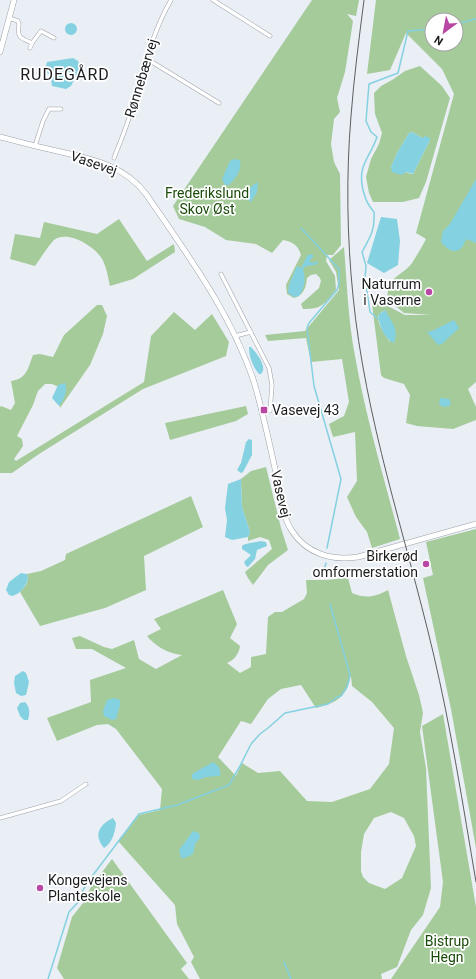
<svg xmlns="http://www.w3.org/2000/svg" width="476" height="979" font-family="Roboto,sans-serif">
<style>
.green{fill:#a5cb9b;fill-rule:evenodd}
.water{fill:#84d1e1}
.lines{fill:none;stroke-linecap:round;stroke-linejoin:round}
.stream{stroke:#84d1e1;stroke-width:1.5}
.street-casing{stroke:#9da1a7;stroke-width:4.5}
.secondary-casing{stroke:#9da1a7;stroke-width:6}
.street{stroke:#fff;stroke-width:3.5}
.secondary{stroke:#fff;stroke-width:5}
.tram{stroke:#5c5f62;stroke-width:1}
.poi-dot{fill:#b948a4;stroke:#fff;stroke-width:1.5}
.labels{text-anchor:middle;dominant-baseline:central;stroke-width:3.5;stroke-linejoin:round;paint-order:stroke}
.street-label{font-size:14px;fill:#1a1c1e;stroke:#fff}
.park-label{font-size:14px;fill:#1a4c09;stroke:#fff}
.poi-label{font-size:14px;fill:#1a1c1e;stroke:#fff;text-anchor:end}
.quarter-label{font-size:16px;letter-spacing:1px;fill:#1a1c1e;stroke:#fff}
</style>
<rect width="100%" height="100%" fill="#eaeef5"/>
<path class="green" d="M312 0H359L356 16 347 14 353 21 345 72 337 98 340 112 334 119 331 144 334 162 340 174 341 245 333 255H327L326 261 335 276 336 290C324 304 323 309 303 309L301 304 319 288 321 281 320 278 316 274 311 275 307 278C306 287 304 295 294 298L287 294 286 285 301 255C298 245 293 242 283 240L272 253 256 244 226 240 205 227 179 219 173 206Z
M376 0H476V382L468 389 476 407V420L453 429 417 426 406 423 410 395 404 384 384 378 381 375 372 304 382 303 405 315H431L404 313 388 300C385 276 402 277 412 263 417 255 422 247 426 239L416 233 454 94 442 69 406 33 390 70 367 74ZM432 20H456V44H432ZM385 310 390 342C385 334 376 324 379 314Z
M420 66 442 86 450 98 426 182 419 198 403 202H373L369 193 366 177 371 159 379 144 382 133 375 114 374 93 381 86 392 80 405 71ZM412 132 422 138 430 140 413 174H411L391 167 397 153 409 133Z
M119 219 147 261 174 244 175 252 133 279 110 286C108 277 106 263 100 256 92 245 67 230 54 240 49 245 40 259 35 266L10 259 15 234 40 238 44 222 97 234Z
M344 247C347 283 348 320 355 356 366 418 384 478 400 539L372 548 367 532 356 517 347 497 357 481 355 432 333 437 329 424 344 416 349 402 342 359 311 362 306 338 268 341 265 335 305 331 339 290 336 272 329 260Z
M97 305H102L107 316 103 334 90 365 60 408 59 403 63 389 52 384H45L38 391 33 405 17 436 22 439 23 446 14 459 16 461 144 382 151 336 174 312 195 330 212 314 229 342 226 356 143 389 39 454 12 473H0V407L1 406 11 410 15 403 11 381C27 379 28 368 33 355L40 354 53 357 64 335Z
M246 406 248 414 236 421 170 440 165 423Z
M266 467 281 528 288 550 268 565 253 585 248 578 245 572 272 549 269 540 260 537 248 541V537L250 532 242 507 241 479 251 471Z
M191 496 203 527 144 556 146 590 105 608 40 626 20 592 26 585 28 580 27 574 41 571 65 560 66 554Z
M476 529V848L451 709 423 578 433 575 426 542Z
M348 578 352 593C366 599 375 597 388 590L406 656 419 695 423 713 420 732 426 768 431 888 423 915 411 930 397 967 381 974 382 979H200L191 962 194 957 177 924 175 905 118 841 139 815 160 810 162 789 116 729 108 724 97 725 57 741 47 718 91 702 90 680 126 668 92 649H76L72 638 80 636 104 647 112 649 134 640 139 659 156 669 182 655C169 654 155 646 147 636L161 629 154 619 223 590 237 624 230 638 240 646C239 654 234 660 227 663L240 673 251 667V657L266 654 268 617 275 612H282L304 599 307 593 306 580H326ZM351 676 352 686 372 702 394 728 389 764 370 789 332 802 307 801 280 771 258 773 242 763 236 776 218 757 241 721 251 724 268 699 281 689 301 685 316 708C337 703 346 697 351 676ZM391 812 404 818 414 836 416 846 402 878 385 889 369 883 363 877 361 871V852L364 834 374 818Z
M443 714 476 907V979H391L440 907 443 882 422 726Z
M112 859 187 963 181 969 189 979H64L57 968 72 917 83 903 91 887Z"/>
<path class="water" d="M65 29a6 6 0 1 1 12 0a6 6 0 1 1-12 0Z
M73 58 78 61 80 68 71 86 66 89 52 86 51 77 45 70 47 62Z
M412 132 422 138 425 136 430 138V140L413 174 406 172 402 175 392 172 391 167 397 153 409 133Z
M234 159 240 160C242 171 236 177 229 185H225L222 179 230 161Z
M476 179V243L466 239C461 255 451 254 441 242L443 231 450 224Z
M258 182 257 192 251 202 247 199C246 191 252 185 258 182Z
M381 217 397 219 400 241 398 265 384 273 367 263Z
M310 254 313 255V257L310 260V262L313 263 318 261V263L315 265 306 266 303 269C306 279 305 287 299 296L294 297 288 293 289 285 297 266 301 268 307 256Z
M385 310C392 323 399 328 394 343 385 340 377 322 379 314Z
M454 320 459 328 442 344 438 345 427 332 432 331Z
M249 347H251C257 354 268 367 261 374H259C253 367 249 357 249 347Z
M65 383C68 391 64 400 59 406L52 398 58 385Z
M440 398 449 399 451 403 449 406 443 407 439 404Z
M249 439 252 440V455L243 472 241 473 237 470 241 463 246 442Z
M241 479 242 507 250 532 248 537 232 540 225 537 227 520 225 508 228 484Z
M260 541 266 542 267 546 257 550 255 559 248 567 246 566 244 562 251 555 242 549V546C245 543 255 543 260 541Z
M21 573 27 574 28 580C25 587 20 594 12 596L9 595 6 590 9 582Z
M23 671 26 673 29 682 26 695 21 696 16 693 14 683 15 676Z
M114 698 120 700V705L116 719 112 720 104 716 103 711 107 700Z
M25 702C30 707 30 713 28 720H24L20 716 17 708 20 703Z
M213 762C219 766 221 769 220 776L206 777 198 780 192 779V774Z
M113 818 116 823C115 833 112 843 104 848 93 835 99 825 113 818Z
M193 831 199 833 200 838 195 844 193 854 185 858H181L179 850Z"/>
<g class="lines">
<path class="stream" d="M456 24 476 19
M301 228 339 269V283L337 290 309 323 307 328 314 386 341 479 327 548
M378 319 370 312 365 278 366 266 362 252C371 236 375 230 374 212 367 204 366 200 363 190 357 165 370 158 377 137L371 132 366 121 369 84 398 73 408 31 432 29
M324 570 326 563
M284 962 291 979
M48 979 69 912 81 899 83 890 90 879 139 814 177 805 229 785 240 766 251 744 260 734 268 728 285 713 328 704 337 697 341 696 347 687 350 675 330 604"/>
<g class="street-casing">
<path id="street" d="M213 0 270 36
M9 18 18 21 19 24C17 38 20 38 32 43
M30 48 32 43 41 31 54 38
M147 59 219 103
M35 146 43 121 49 109H61
M114 158C119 145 125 131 129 118 142 78 150 36 171 0
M221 274 269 368 272 385 270 411
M235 336 251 332
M0 818 61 801 86 784"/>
</g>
<g class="secondary-casing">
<path id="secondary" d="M0 52 14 0
M0 137C19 142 38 147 57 151 91 159 124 165 146 194 187 254 231 313 254 382 263 412 269 442 276 473 280 492 281 514 292 531 307 554 332 561 358 557L476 524"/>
</g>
<use href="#street" class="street"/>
<use href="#secondary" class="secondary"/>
<path class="tram" d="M364 0C359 39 354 77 351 116 346 176 347 237 353 296 365 418 405 534 433 652 451 728 463 805 476 882"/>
</g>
<g class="poi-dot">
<circle cx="429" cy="292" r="4"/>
<rect x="260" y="406" width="8" height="8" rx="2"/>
<circle cx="426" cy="564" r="4"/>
<circle cx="40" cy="888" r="4"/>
</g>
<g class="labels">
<g class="street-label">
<text transform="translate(141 78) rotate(-73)">Rønnebærvej</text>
<text transform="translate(94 163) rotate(19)">Vasevej</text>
<text transform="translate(281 494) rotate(77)">Vasevej</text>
</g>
<g class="park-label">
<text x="207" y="193">Frederikslund<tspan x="207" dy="16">Skov Øst</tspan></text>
<text x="447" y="941">Bistrup<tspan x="447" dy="16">Hegn</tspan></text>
</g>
<g class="poi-label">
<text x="421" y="284">Naturrum<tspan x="421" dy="16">i Vaserne</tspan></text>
<text x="272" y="410" text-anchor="start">Vasevej 43</text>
<text x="418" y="556">Birkerød<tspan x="418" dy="16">omformerstation</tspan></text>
<text x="48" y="880" text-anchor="start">Kongevejens<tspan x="48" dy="16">Planteskole</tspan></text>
</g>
<g class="quarter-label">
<text x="65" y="74">RUDEGÅRD</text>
</g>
</g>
<g transform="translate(444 32) rotate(212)"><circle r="19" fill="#ffffff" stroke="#a3a4a5"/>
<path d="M0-3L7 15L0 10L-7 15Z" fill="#b948a4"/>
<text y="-6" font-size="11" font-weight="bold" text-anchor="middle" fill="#1a1c1e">N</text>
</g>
</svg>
